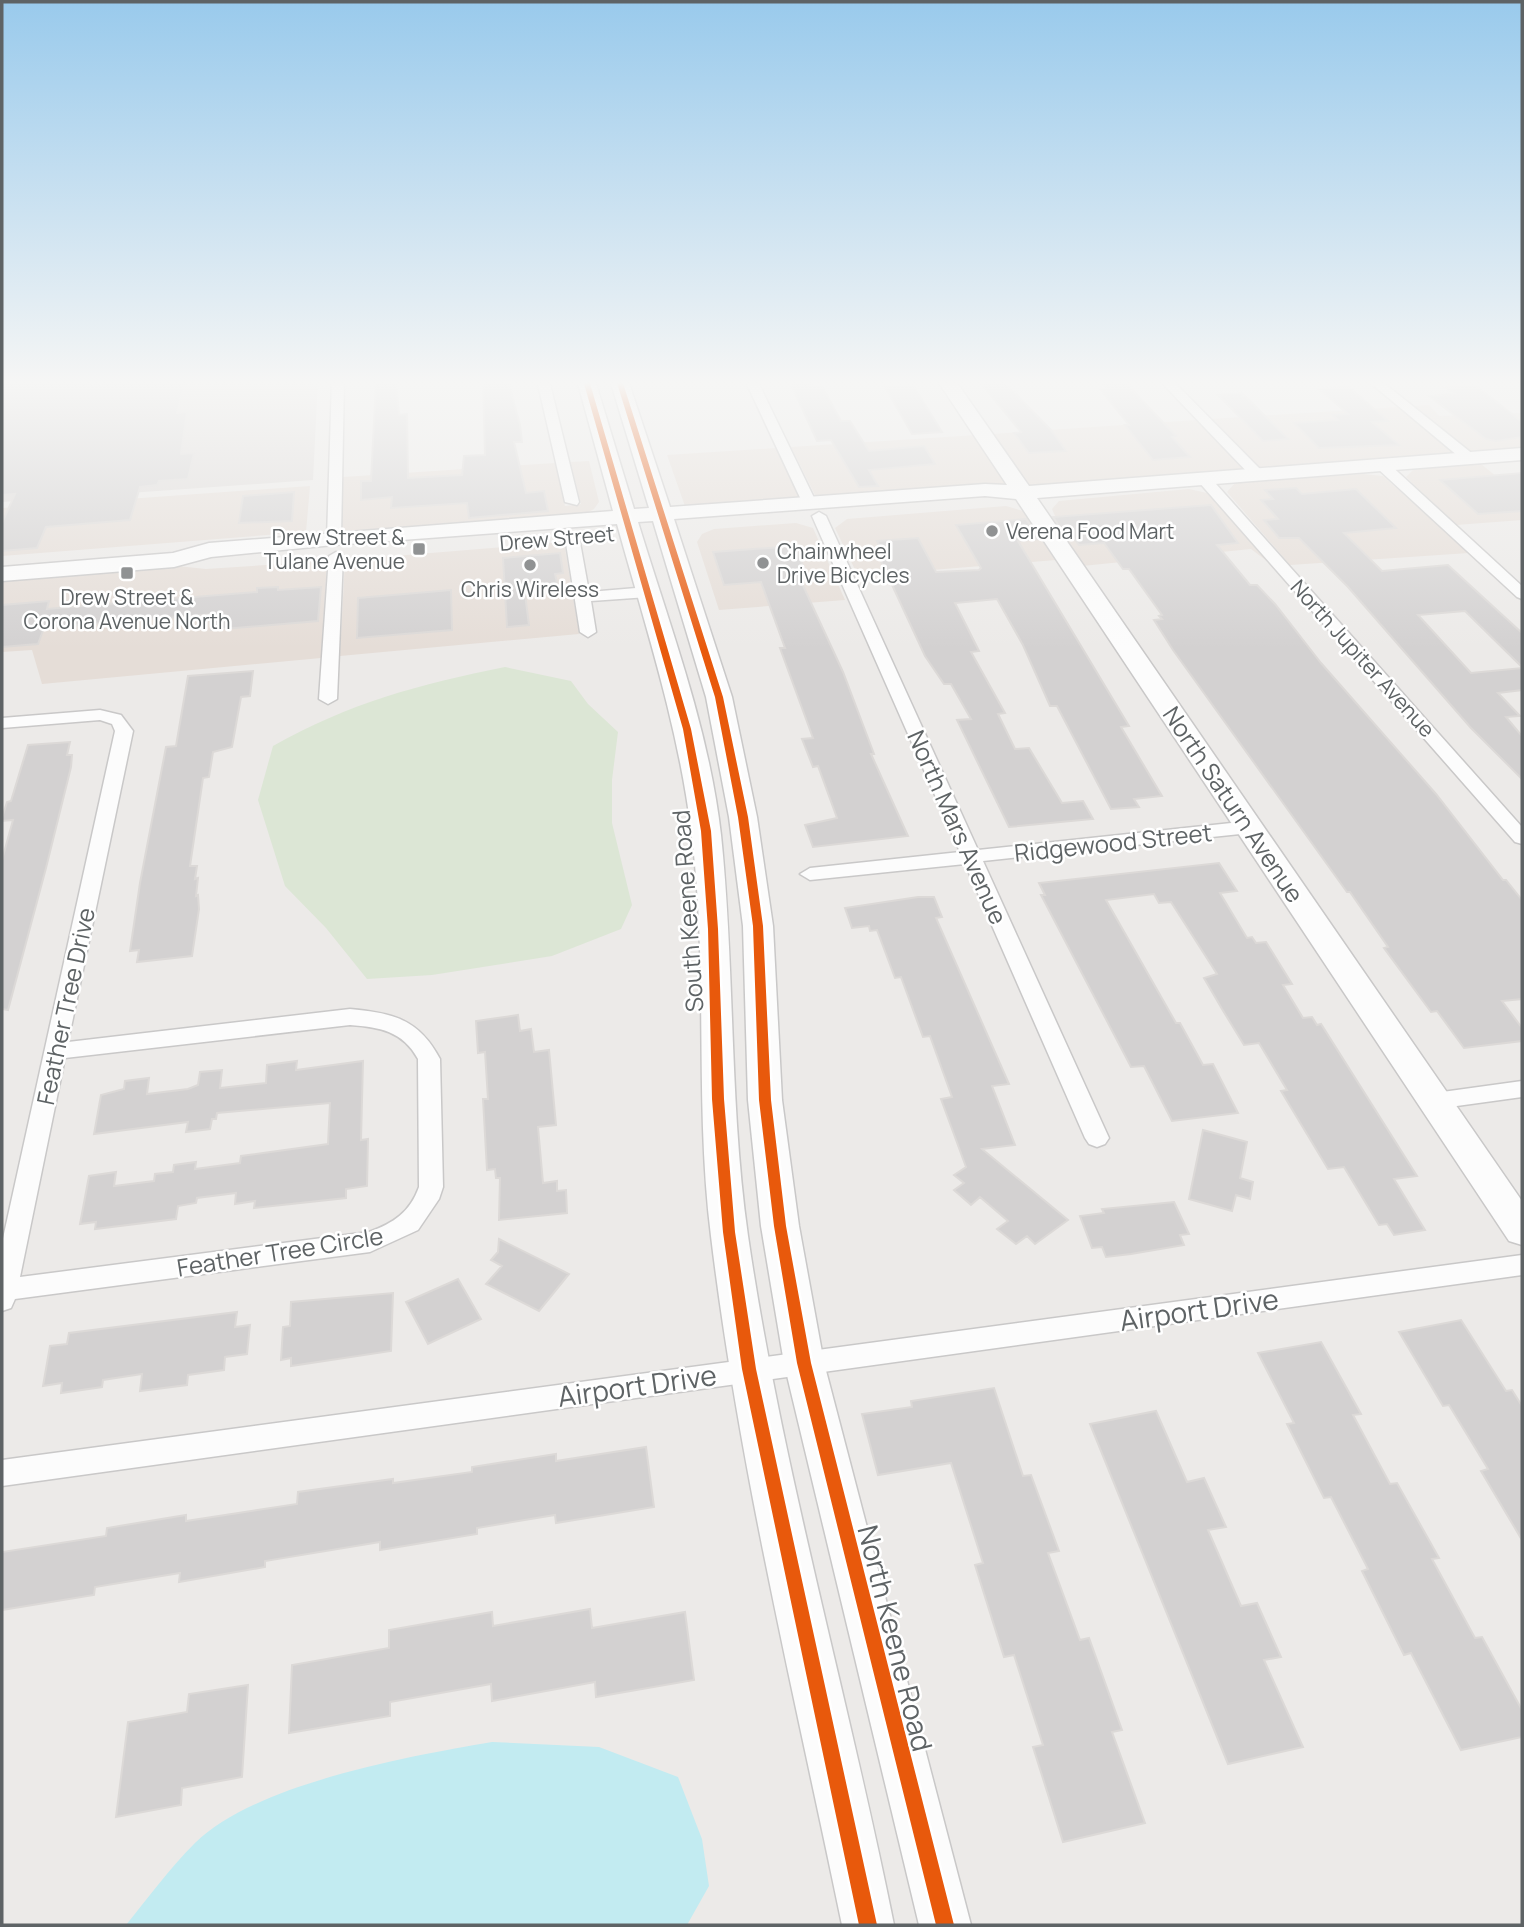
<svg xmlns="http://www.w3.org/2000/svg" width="1524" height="1927" font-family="Manrope,sans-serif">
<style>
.commercial{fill:#e5ddd7}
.education{fill:#dedad8}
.green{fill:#dce6d5}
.water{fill:#c2ebf1}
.building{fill:#d3d1d1;stroke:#dcd9d7;stroke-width:2}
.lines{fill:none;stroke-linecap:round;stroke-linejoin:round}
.street-casing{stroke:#c9c8c8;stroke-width:3}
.secondary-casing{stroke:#c9c8c8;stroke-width:3}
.street{fill:#fcfcfc;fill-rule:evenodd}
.secondary{fill:#fcfcfc;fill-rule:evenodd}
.cycleway-casing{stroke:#fff;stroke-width:5}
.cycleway{fill:#e8590c;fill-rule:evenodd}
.poi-dot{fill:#909293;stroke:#fff;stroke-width:2.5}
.labels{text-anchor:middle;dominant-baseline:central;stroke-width:5;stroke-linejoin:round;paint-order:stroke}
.far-poi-label{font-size:21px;fill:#5e6365;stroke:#fff;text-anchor:start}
.far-street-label{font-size:21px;fill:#5e6365;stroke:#fff}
.street-label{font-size:24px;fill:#5e6365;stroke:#fff}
.near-street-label{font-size:28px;fill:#5e6365;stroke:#fff}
</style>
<rect width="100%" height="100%" fill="#eceae8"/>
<path class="commercial" d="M1429 405 1439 416 1522 413V450L1472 454 1413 406Z
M1399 407 1458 455 1261 470 1211 419Z
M1197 420 1246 471 1029 488 992 434Z
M977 435 1013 488 817 499 791 447Z
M776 448 801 500 686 509 667 455Z
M589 461 599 502 594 509 583 515 342 534 343 477 555 463 565 506 581 504 570 462Z
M1481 464 1522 497V520L1456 525 1406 477 1414 469Z
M1363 474 1383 476 1469 553 1290 565 1227 492 1235 483Z
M310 486 306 532 2 556V508Z
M1189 489 1207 493 1272 565 1251 549 1082 566 1068 546 1052 509 1059 501Z
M1006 506 1023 511 1056 560 858 576 835 528 847 519Z
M796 523 813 528 845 600 719 610 697 542 702 534 714 529Z
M564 542 579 634 340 656 345 560Z
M327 561 321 658 42 684 32 650 2 652V578L167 565 206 569Z"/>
<path class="education" d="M2 380H318L313 480 2 502Z"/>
<path class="green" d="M505 667 571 681 588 704 618 732 612 780V823L632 905 621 929 552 956 432 975 367 979 326 928 285 886 258 800 273 746C349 703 420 684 505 667Z"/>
<path class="water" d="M492 1742 599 1747 678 1777 702 1839 709 1886 687 1925H126C148 1898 170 1868 195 1843 254 1784 410 1756 492 1742Z"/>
<path class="building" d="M2 380H92L93 385 134 380H185L177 413 187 412 181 454 194 453 188 479 159 481 157 485 140 487 130 520 46 527 37 548 2 551V523L15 494 2 495Z
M396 380 399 415 407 414 408 478 462 475 464 456 485 455 483 380H508L520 425 522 442H514L526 493 544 491 548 511 469 518 467 503 391 508 392 497 361 500V481H371L376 382Z
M789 380H809L813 386H822L841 421H850L869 451 924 446 935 464 869 470 878 486 859 487 831 440 817 441Z
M978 380H1002L1051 430 1066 451 1029 453 1014 433 1021 432Z
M1099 380H1123L1176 436 1172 437 1190 457 1153 460 1125 425H1129L1100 389 1107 388Z
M913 385 926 406 942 432 912 434 885 387Z
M1475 385 1522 422V437L1496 441 1486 439 1429 396 1455 394 1446 388Z
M1349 387 1388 421 1372 422 1399 445 1319 448 1294 423 1338 420 1333 415 1348 414 1319 389Z
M1242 393 1288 439 1263 441 1218 395Z
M1522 473V511L1478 514 1440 480Z
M1296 488 1302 494 1356 489 1396 528 1344 533 1382 571 1448 565 1522 633V667L1465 611 1418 615 1471 673 1522 668V690L1498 693 1520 716 1506 717 1522 736V779L1471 728 1348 587 1299 538H1279L1264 520 1278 519 1261 500 1273 499 1265 490Z
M294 492 292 521 239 523 243 496Z
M1211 505 1238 543 1217 545 1250 585H1257L1275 604 1321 663 1436 794 1503 880H1506L1522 900V999L1502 1001 1522 1028V1041L1464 1048 1437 1011 1431 1012 1384 948 1388 947 1350 892H1347L1173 650 1154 620 1162 619 1159 616 1162 615 1129 569H1123L1104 543 1079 545 1072 536 1067 537 1053 517Z
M1026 519 1039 539 1018 541 1129 726 1121 727 1162 796 1134 799 1139 807 1111 809 1057 706H1050L1023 645 997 599 955 603 979 651 971 652 1005 713 998 714 1015 749 1029 748 1062 803 1083 801 1093 819 1009 827 957 720 971 719 951 684H944L925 656 879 557 884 556 877 541 918 538 936 572 979 570 981 568 956 525Z
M795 546 808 578 800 579 843 672 874 754H871L908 836 813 847 805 825 837 818 818 766 813 767 802 739 813 738 780 648H785L761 582 724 585 713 552Z
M560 553 563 573 555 574 559 591 525 594 529 625 507 627 503 558Z
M278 587V590L321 587 318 621 211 630 214 614 44 628 38 644 2 647V605L49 601 47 609 257 592V588Z
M451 590 452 630 357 638 358 598Z
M253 671 250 696 241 697 232 747 213 752 209 777 203 778 190 866H197L195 879 198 878 196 896 198 895 199 909 192 956 137 962 139 950 130 951 140 883 166 747 176 746 188 676Z
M70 742 67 755H72L71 767 46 868 8 1010 2 1009V860L13 820 2 821V818L7 802 11 801 28 745Z
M1219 863 1237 891 1220 893 1247 938 1252 937 1256 943 1266 942 1292 984 1283 985 1303 1018 1312 1017 1317 1025 1321 1024 1417 1176 1394 1179 1425 1230 1394 1235 1387 1224 1379 1225 1344 1167 1328 1169 1281 1091 1287 1090 1259 1043 1244 1045 1222 1009 1204 978 1217 974 1171 902 1159 903 1154 894 1106 900 1176 1023H1180L1203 1065 1213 1064 1238 1113 1172 1121 1144 1066 1131 1067 1041 895H1045L1039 883Z
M918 897H934L942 917 936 918 1009 1084 992 1086 1015 1145 982 1149 1068 1220 1035 1244 1027 1236 1016 1244 997 1229 1008 1221 980 1197 971 1205 954 1190 964 1183 954 1175 966 1167 941 1099 952 1097 930 1036 923 1037 901 977 895 978 877 930 870 931 869 926 852 928 845 908Z
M518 1015 520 1031 531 1029 534 1052 549 1050 556 1125 538 1127 543 1183 557 1181V1191L566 1190 567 1213 499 1220 500 1178H496L495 1169 487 1170 483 1099H488L485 1052 478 1053 476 1021Z
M297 1061 296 1070 363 1061 361 1140 368 1139 367 1186 346 1189V1198L254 1208 255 1201 235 1204 236 1193 197 1198 196 1203 178 1206 176 1219 95 1229 96 1222 80 1224 89 1176 116 1172 114 1186 154 1181 155 1174 173 1172 174 1165 196 1162 195 1169 240 1163 241 1156 328 1144 330 1103 217 1113 216 1119H212L210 1129 186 1132 188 1122 94 1134 101 1095 124 1089 125 1081 149 1078 147 1094 188 1089 198 1085 200 1072 222 1070 220 1088 266 1083 267 1065Z
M1203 1130 1247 1142 1240 1178 1253 1182 1250 1199 1236 1195 1232 1211 1189 1199Z
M1174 1202 1189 1234 1180 1235 1184 1245 1131 1254 1106 1257 1102 1247 1092 1248 1080 1216 1104 1213 1102 1209Z
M499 1239 569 1274 539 1311 486 1284 502 1266 491 1260 498 1252Z
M458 1279 481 1319 428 1344 406 1302Z
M393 1293 391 1351 291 1366V1358L281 1360 283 1327 290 1326 291 1302Z
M237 1312 235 1327 250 1325 247 1354 225 1357 224 1370 188 1375 187 1385 140 1391 142 1374 103 1380 102 1387 61 1393 62 1383 43 1386 50 1346 67 1344 69 1333Z
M1461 1320 1506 1391 1512 1390 1522 1406V1540L1481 1471 1488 1469 1449 1405 1443 1406 1399 1332Z
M1321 1342 1361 1414 1353 1415 1390 1484 1397 1483 1439 1558 1432 1559 1475 1638 1482 1637 1522 1710V1737L1461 1750 1411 1653 1404 1655 1362 1571 1368 1569 1331 1497 1324 1498 1287 1424 1294 1423 1258 1353Z
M994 1388 1023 1476 1031 1475 1059 1551 1048 1553 1080 1640 1089 1638 1122 1730 1112 1732 1145 1823 1063 1842 1033 1747 1043 1745 1014 1655 1004 1657 975 1565 983 1563 951 1463 878 1475 862 1414 912 1407 911 1401Z
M1156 1411 1187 1482 1204 1478 1226 1527 1208 1530 1241 1606 1257 1603 1281 1657 1264 1660 1303 1747 1228 1764 1090 1424Z
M646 1447 654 1507 556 1523 555 1515 477 1528V1534L380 1550V1542L265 1561V1567L179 1582 180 1573 95 1587 94 1595 2 1610V1552L106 1536 107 1528 186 1515V1521L297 1504 298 1492 393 1479V1483L472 1472V1467L556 1454V1461Z
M590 1609 592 1628 685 1612 694 1680 596 1697 595 1682 492 1701 491 1684 390 1702V1716L289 1733 292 1665 389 1648V1630L492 1612 493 1626Z
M248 1685 242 1777 182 1788 181 1805 116 1817 128 1722 187 1712 189 1694Z"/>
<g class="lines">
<g class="street-casing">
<path id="street" d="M332 380H344L341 538 334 542 327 538Z
M537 380H549L579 502 577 505 565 502Z
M745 380H757L817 504 815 507 803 504Z
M1159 380H1172L1262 471V477H1252Z
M1367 380H1380L1474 455V461H1464Z
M1377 462H1387L1522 586V599L1517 597 1377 468Z
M1198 475H1208L1522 827V844L1515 842 1198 481Z
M819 512 826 516 978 850 1250 821 1259 827 1250 833 983 861 1109 1138 1105 1144 1097 1147 1089 1144 1085 1138 965 864 810 880 800 874 810 868 960 852 812 516Z
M572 533 579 537 589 592 648 587 656 592 648 597 591 601 596 632 588 637 580 632 565 537Z
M336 552 343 556 337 699 328 704 319 699 329 556Z
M100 710 121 715 133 731 68 1042 350 1009C393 1013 419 1019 440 1059L443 1187 439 1199 418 1230 370 1252 15 1299 11 1308 2 1311V1243L115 731 112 724 100 720 2 728V718ZM350 1025C379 1027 403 1031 418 1059L419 1187C410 1212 394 1223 369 1232L20 1277 65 1058Z
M1522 1081V1097L1435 1109 1427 1107 1423 1101 1427 1095 1435 1093Z
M1522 1255V1275L2 1486V1460Z"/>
</g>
<g class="secondary-casing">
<path id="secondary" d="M577 380H595L634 509 649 508 610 380H628L670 507 985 484 1007 485 937 380H955L1029 486 1522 448V460L1037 498 1522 1201V1245L1509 1241 1016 499 985 496 674 519 732 697 757 817 773 926 782 1100 799 1226 824 1363 971 1925H919L784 1363 761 1226 748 1100 743 926 729 817 706 697 653 521 638 522C669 624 709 728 721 835 735 968 729 1103 748 1236 782 1469 848 1695 894 1925H842C795 1697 739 1468 711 1236 694 1101 709 963 691 829 678 725 645 625 617 524L334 545 211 557 174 567 2 581V567L173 553 209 543 613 511Z"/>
</g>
<use href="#street" class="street"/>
<use href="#secondary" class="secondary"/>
<g class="cycleway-casing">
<path id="cycleway" d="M583 380H589L691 729 711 831 718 929 724 1099 735 1232 756 1369 877 1925H859L742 1369 723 1232 712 1099 708 929 701 831 683 729Z
M616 380H622L723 697 748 817 763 926 771 1100 786 1226 811 1363 954 1925H936L797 1363 774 1226 759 1100 753 926 738 817 715 697Z"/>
</g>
<use href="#cycleway" class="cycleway"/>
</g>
<linearGradient id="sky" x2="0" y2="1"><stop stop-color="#99caec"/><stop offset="0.59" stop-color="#f6f6f5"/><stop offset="1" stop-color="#f6f6f5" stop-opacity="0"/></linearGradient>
<rect width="1524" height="649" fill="url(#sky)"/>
<g class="poi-dot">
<circle cx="992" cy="531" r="7"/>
<rect x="412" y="542" width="14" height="14" rx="3.5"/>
<circle cx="763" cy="563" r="7"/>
<circle cx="530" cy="565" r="7"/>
<rect x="120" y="566" width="14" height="14" rx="3.5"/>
</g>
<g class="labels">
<g class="far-poi-label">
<text x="1006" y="531">Verena Food Mart</text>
<text x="405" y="537" text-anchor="end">Drew Street &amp;<tspan x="405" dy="24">Tulane Avenue</tspan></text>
<text x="777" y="551">Chainwheel<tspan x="777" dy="24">Drive Bicycles</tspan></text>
<text x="530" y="589" text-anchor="middle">Chris Wireless</text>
<text x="127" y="597" text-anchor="middle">Drew Street &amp;<tspan x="127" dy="24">Corona Avenue North</tspan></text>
</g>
<g class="far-street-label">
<text transform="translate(557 538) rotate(-5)">Drew Street</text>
<text transform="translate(1363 658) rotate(48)">North Jupiter Avenue</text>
</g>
<g class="street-label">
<text transform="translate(1234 804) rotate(56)">North Saturn Avenue</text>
<text transform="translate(958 827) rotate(66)">North Mars Avenue</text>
<text transform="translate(1113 842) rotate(-6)">Ridgewood Street</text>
<text transform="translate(687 911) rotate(-94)">South Keene Road</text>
<text transform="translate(65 1006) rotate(-78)">Feather Tree Drive</text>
<text transform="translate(280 1251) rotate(-9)">Feather Tree Circle</text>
</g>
<g class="near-street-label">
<text transform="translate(1199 1309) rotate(-8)">Airport Drive</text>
<text transform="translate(637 1385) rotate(-8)">Airport Drive</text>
<text transform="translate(896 1638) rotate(76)">North Keene Road</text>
</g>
</g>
<rect width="1524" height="1927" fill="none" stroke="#5e6365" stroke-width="7"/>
</svg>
